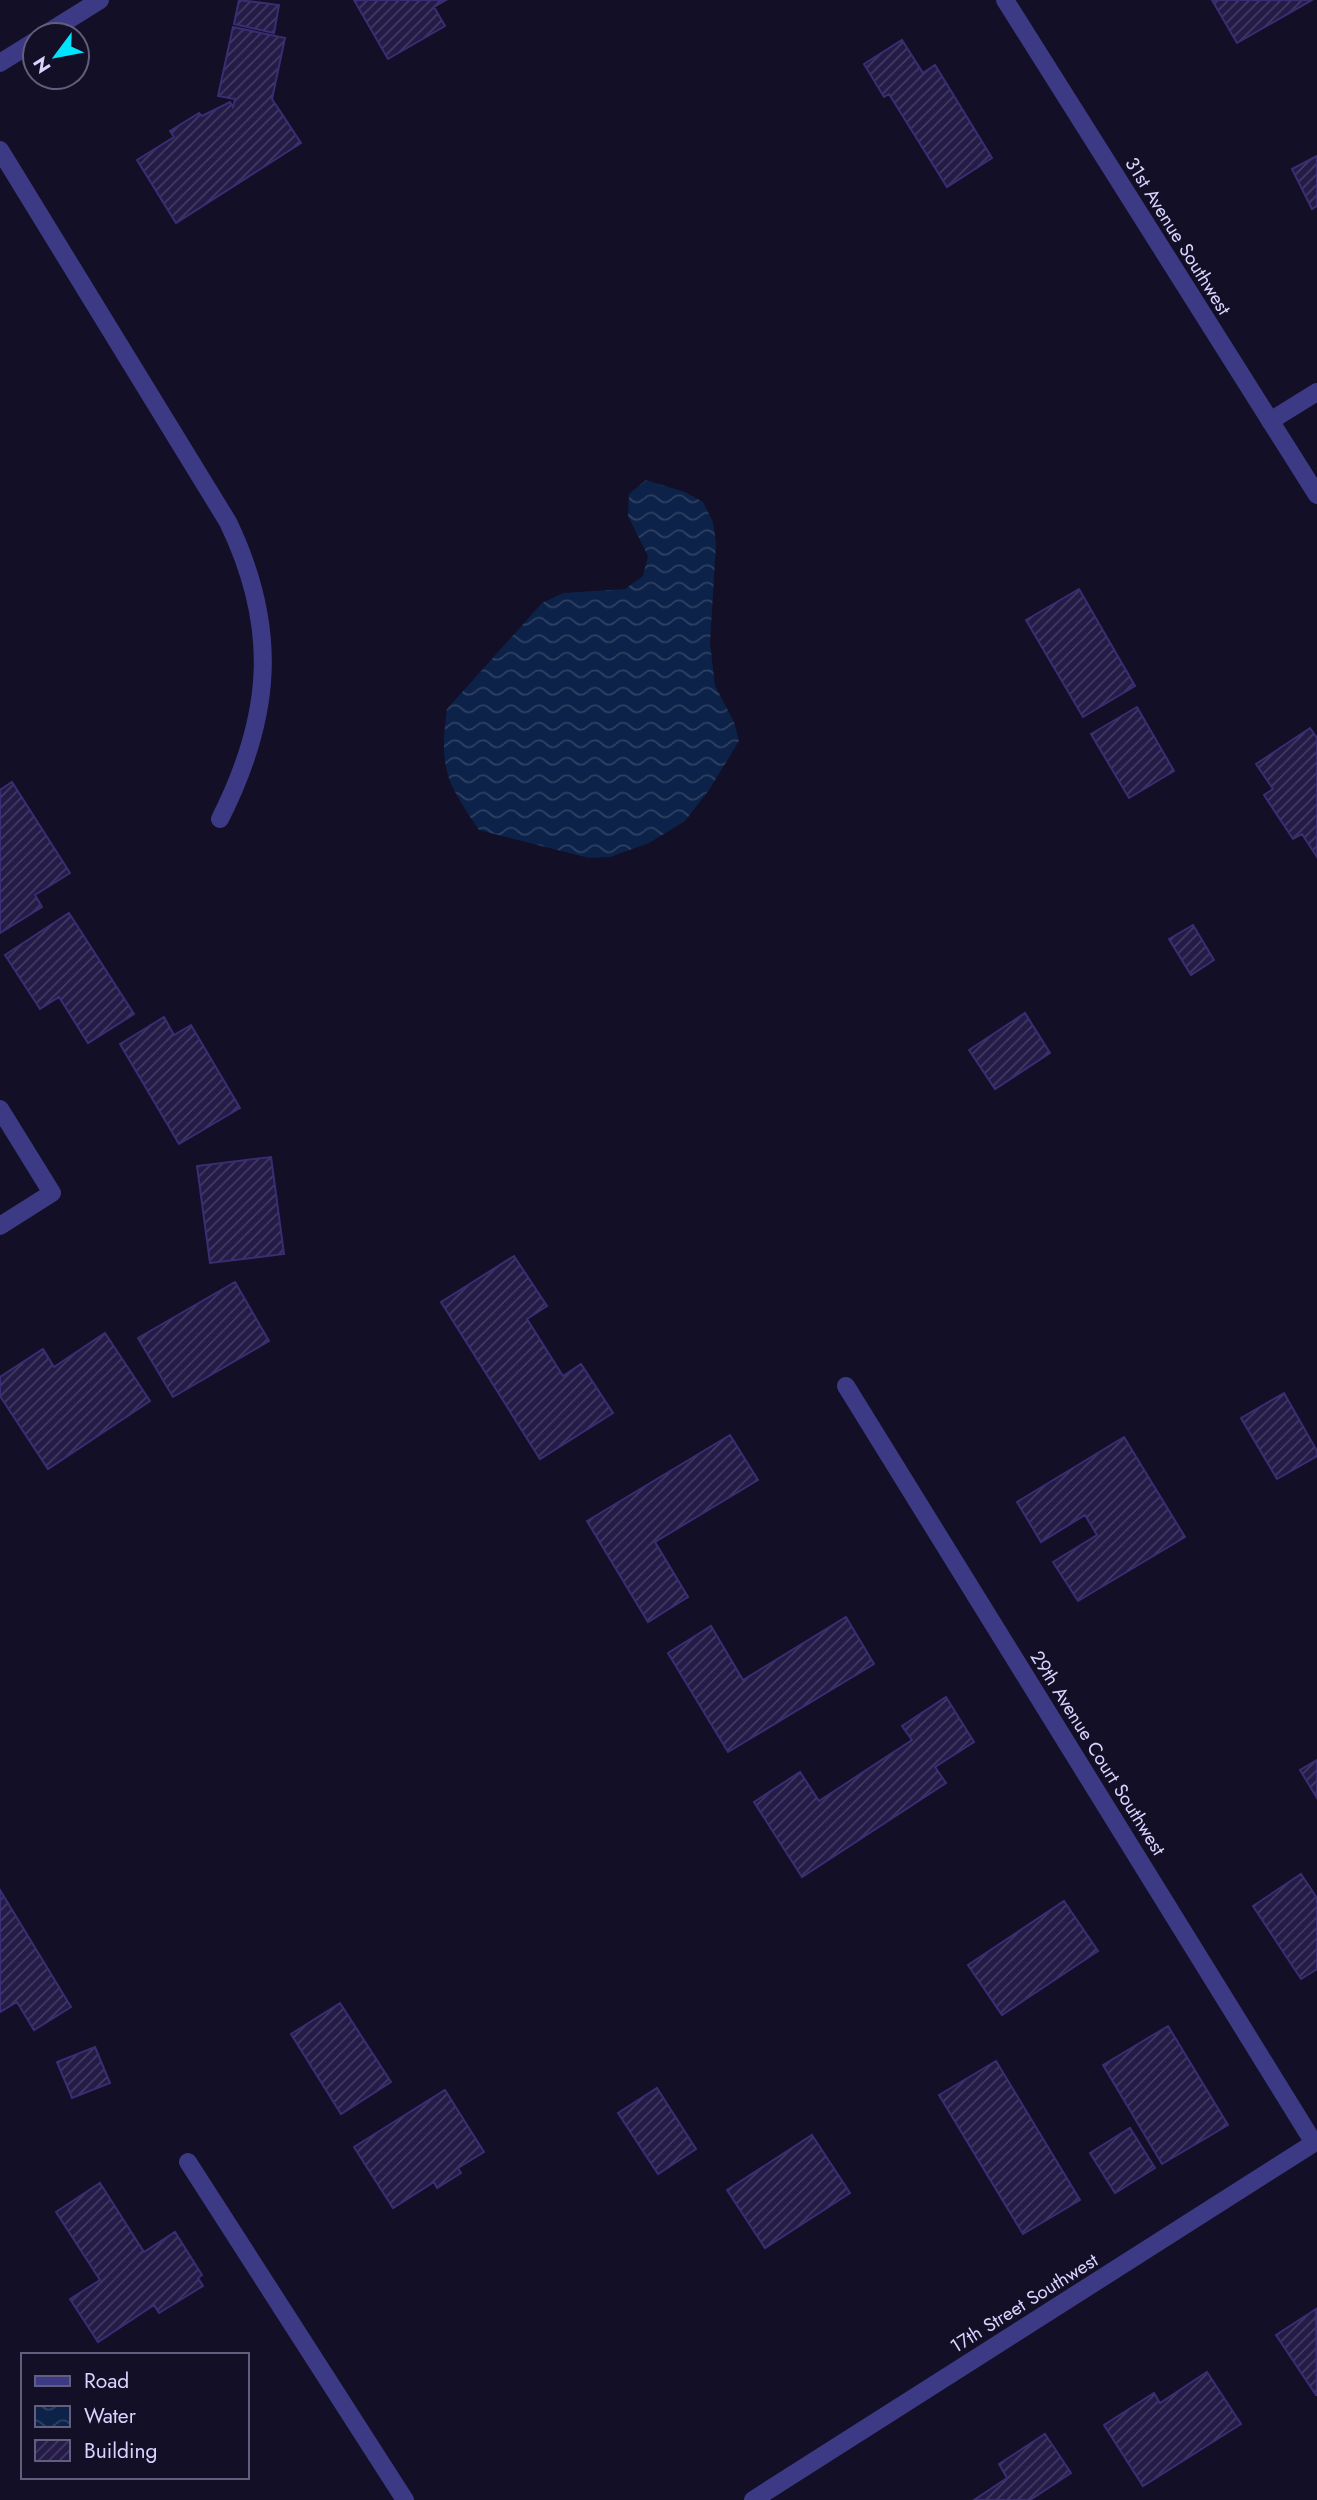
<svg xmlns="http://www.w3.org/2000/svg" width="1317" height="2500" font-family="Jost,sans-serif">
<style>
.water{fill:url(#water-waves)}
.building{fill:url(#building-hatch);stroke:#3b2d73;stroke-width:2}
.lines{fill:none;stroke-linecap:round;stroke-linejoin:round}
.service{stroke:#3d3a85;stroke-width:18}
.minor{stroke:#3d3a85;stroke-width:18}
.tertiary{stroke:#3d3a85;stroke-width:18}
.labels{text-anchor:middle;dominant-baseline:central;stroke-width:5;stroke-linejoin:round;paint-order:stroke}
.street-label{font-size:19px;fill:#d9d4ff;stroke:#130f26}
</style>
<defs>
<pattern id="water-waves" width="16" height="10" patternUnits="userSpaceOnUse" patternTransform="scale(1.75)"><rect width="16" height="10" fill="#0c2248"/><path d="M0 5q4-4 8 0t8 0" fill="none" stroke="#2f4163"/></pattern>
<pattern id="building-hatch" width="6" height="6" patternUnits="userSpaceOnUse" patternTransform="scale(1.75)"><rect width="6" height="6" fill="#241b47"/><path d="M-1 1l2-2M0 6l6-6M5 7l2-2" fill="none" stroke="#433b63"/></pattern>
</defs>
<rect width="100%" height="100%" fill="#130f26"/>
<path class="water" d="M646 480 685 492 703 502 713 522 716 543 710 643 715 686 734 722 739 741 709 790 685 821 649 843 610 857 589 858 479 830C446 781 439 769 447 709L542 603 563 593 625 589 643 576 648 556 628 516 629 494Z"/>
<path class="building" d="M239 0 279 5 274 33 234 24Z
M354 0H446L434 7 445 26 388 59Z
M1212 0H1312L1237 43Z
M233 27 285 38 272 99 301 143 176 223 137 160 174 137 170 131 199 113 202 116 230 102 233 107 235 99 218 96Z
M902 40 923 73 935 65 992 158 947 187 889 94 884 97 864 64Z
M1317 156V206L1312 209 1292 169Z
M1079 589 1135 686 1083 717 1026 620Z
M1137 707 1174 771 1129 798 1091 734Z
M1310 728 1317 738V857L1302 834 1293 839 1264 795 1273 789 1256 764Z
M12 782 70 873 35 895 42 907 0 933V790Z
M69 913 134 1014 88 1043 59 997 40 1009 5 955Z
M1193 925 1214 960 1191 975 1169 939Z
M1025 1013 1050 1053 995 1089 969 1050Z
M164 1017 174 1035 191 1025 240 1108 179 1144 120 1044Z
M271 1157 284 1254 210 1263 197 1166Z
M514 1256 547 1306 527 1319 563 1376 581 1364 613 1413 540 1459 441 1302Z
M235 1282 269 1341 173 1397 138 1338Z
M105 1333 150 1401 48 1469 0 1396V1377L43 1349 54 1367Z
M1284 1393 1317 1451V1456L1277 1479 1241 1418Z
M730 1435 758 1480 655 1542 688 1597 648 1622 587 1521Z
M1124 1437 1185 1537 1078 1601 1053 1562 1097 1535 1085 1515 1041 1542 1017 1502Z
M846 1617 874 1664 728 1752 668 1653 711 1626 743 1680Z
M946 1697 974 1742 935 1767 946 1783 802 1877 754 1802 800 1772 819 1801 912 1740 902 1726Z
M1317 1760V1798L1300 1770Z
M1301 1874 1317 1898V1969L1301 1979 1253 1906Z
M0 1890 71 2007 34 2030 17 2002 0 2012Z
M1064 1901 1098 1951 1002 2015 968 1965Z
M340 2003 391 2082 341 2114 291 2034Z
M1168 2026 1228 2125 1162 2164 1103 2065Z
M95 2047 110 2083 72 2098 57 2062Z
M996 2061 1080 2200 1023 2234 939 2095Z
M657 2088 696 2149 658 2174 618 2113Z
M445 2090 484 2152 458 2168 461 2173 437 2188 434 2182 393 2208 354 2147Z
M1130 2128 1155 2168 1115 2193 1090 2153Z
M812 2135 850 2193 765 2248 727 2190Z
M100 2183 144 2252 175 2232 202 2275 198 2278 203 2286 159 2313 154 2305 98 2342 70 2299 100 2280 56 2212Z
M1316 2309 1317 2395H1316L1276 2335Z
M1207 2372 1241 2424 1143 2486 1104 2425 1154 2393 1160 2403Z
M1045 2434 1071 2473 1030 2500H974L1007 2478 999 2464Z"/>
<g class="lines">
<path class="service" d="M188 2162 405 2500"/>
<path class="minor" d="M44 35 100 0
M0 63 35 41
M0 150 228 522C279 628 272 716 220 819
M1270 421 1317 392
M0 1109 52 1193 0 1226
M846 1386 1314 2143
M753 2500 1317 2141"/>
<path class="tertiary" d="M1005 0 1317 495"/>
</g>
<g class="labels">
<g class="street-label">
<text transform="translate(1178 236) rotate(58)">31st Avenue Southwest</text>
<text transform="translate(1098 1753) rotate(58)">29th Avenue Court Southwest</text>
<text transform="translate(1024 2303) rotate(-32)">17th Street Southwest</text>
</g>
</g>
<rect x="21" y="2353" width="228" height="126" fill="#130f26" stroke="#625e7d" stroke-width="2"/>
<rect x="35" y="2376" width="35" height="10" fill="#3d3a85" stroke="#625e7d" stroke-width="2"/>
<text x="84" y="2388" font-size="21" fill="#d9d4ff">Road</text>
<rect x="35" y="2406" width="35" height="21" fill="url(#water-waves)" stroke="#625e7d" stroke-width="2"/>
<text x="84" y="2423" font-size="21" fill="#d9d4ff">Water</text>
<rect x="35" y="2440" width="35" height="21" fill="url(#building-hatch)" stroke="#625e7d" stroke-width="2"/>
<text x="84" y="2458" font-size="21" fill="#d9d4ff">Building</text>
<g transform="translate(56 56) rotate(238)"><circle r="33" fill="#130f26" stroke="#625e7d" stroke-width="2"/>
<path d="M0-5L12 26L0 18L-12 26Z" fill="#00e5ff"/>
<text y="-10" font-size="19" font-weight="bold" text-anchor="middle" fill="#d9d4ff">N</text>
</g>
</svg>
